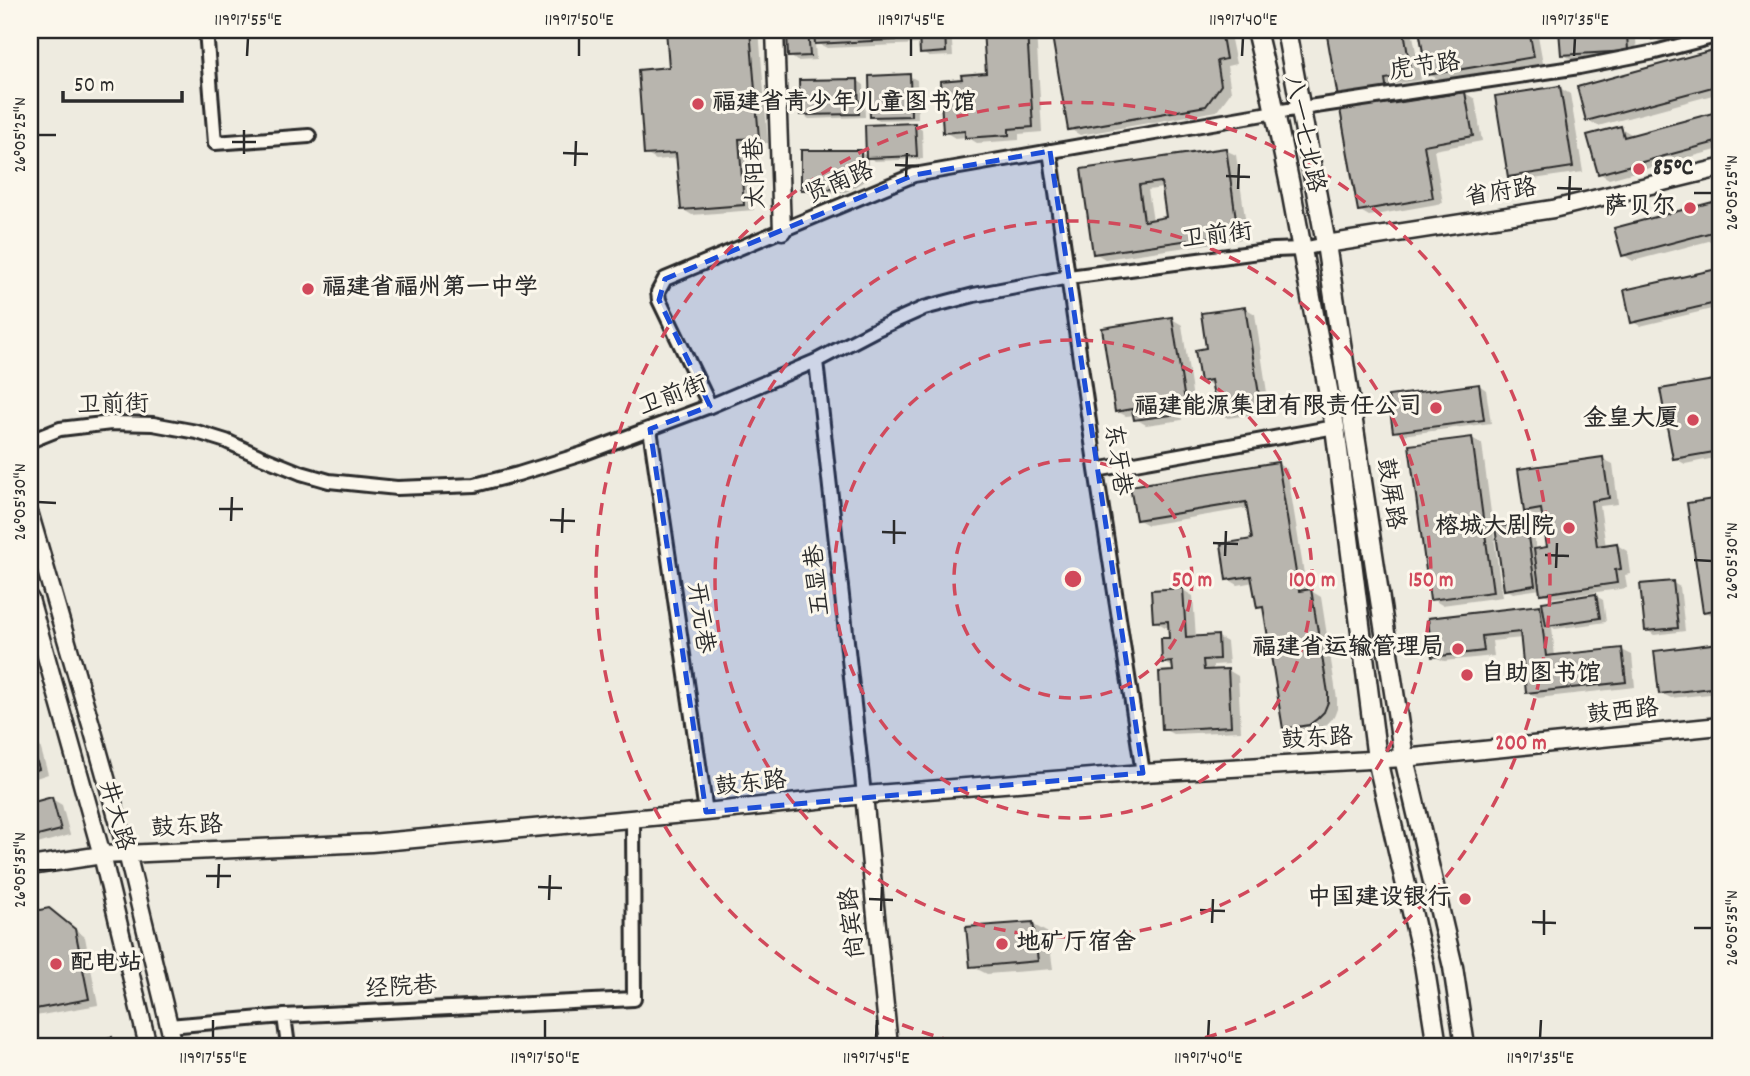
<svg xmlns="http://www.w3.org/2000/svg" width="1750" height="1076" font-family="Dekko,'LXGW WenKai TC',sans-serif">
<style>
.shadow{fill:#0003;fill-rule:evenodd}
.building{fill:#b8b5ae;stroke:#2b2b2b;stroke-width:2;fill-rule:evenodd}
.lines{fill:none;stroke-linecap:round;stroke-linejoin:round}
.minor-casing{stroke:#2b2b2b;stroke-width:18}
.tertiary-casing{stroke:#2b2b2b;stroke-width:21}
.secondary-casing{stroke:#2b2b2b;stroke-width:23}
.minor{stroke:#fbf7ec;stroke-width:12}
.tertiary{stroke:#fbf7ec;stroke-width:16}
.secondary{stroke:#fbf7ec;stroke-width:18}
.marked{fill:#1d4ed8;fill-opacity:0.2;stroke:#1d4ed8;stroke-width:5;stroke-dasharray:14 9;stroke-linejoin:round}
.ticks{fill:none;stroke:#2b2b2b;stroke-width:2.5}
.ring{fill:none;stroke:#d1495b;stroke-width:3.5;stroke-dasharray:12 9}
.poi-dot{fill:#d1495b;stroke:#fbf7ec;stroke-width:2.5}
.labels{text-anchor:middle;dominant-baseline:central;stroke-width:6;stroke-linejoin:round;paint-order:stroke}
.street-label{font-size:24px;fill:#2b2b2b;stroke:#fbf7ec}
.poi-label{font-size:24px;font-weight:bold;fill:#2b2b2b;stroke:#fbf7ec;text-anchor:start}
.centre{fill:#d1495b;stroke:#fbf7ec;stroke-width:3.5}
.ring-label{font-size:21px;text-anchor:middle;font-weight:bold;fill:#d1495b;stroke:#fbf7ec;stroke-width:6;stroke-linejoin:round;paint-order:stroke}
.neatline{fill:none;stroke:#2b2b2b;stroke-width:2.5}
.ticks-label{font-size:18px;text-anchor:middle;fill:#2b2b2b}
</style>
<rect width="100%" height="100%" fill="#eeebe0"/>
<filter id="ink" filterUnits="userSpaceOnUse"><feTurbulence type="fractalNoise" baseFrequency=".0143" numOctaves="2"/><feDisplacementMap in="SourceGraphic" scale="14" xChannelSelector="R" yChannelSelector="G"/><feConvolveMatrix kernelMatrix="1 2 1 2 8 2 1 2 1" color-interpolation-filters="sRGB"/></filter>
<g filter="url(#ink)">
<path class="shadow" d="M668 30H759L768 143 748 144 754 210 692 215 682 209 678 158 656 160 646 154 671 68Z
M789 30H951L953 56 929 57 922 53 921 44 827 48 815 42 816 60 797 61 790 56Z
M985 30H1036L1042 132 1019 134V140L977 143 967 137 955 138 945 132 988 75Z
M1052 30H1229L1236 64 1227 66 1231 92 1217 111 1080 135 1070 129Z
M1338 30H1412L1421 80 1394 84 1398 105 1465 93 1475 99 1482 141 1434 150 1443 203 1369 216 1359 210 1328 31Z
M1421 30H1537L1543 63 1439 80 1429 74Z
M1561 30H1645L1646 37 1636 38 1637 56 1573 60 1562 54Z
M1654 30H1720L1661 42 1654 38Z
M1720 50V93L1598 126 1588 120 1579 88Z
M909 76 917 80 918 119 879 120 872 116Z
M857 80 864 85 865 117 809 119 802 114Z
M1560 88 1570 94 1583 172 1519 181 1509 176Z
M1720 112V149L1609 179 1599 173 1621 128 1631 134 1632 136Z
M915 124 922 129 923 159 875 161 868 157V179L846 192 810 193 803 189 860 152 867 156Z
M1225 150 1236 155 1248 238 1105 259 1095 253 1083 170ZM1163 188 1168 219 1153 221 1148 190Z
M1720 202V238L1633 261 1623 255 1616 229Z
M1717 270 1720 272V307L1640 326 1633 322Z
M1245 308 1255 314 1270 412 1228 418 1218 412 1214 386 1202 380 1208 349Z
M1172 319 1182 325 1194 406 1180 408 1182 420 1146 425 1136 419 1135 415 1126 416 1116 411Z
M1720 381V457L1685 464 1674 458 1662 391Z
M1479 385 1486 390 1491 423 1402 435 1394 431Z
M1472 438 1482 444 1502 597 1442 605 1432 599Z
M1603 459 1613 464 1618 504 1600 506 1606 547 1617 545 1627 551 1630 574 1625 575 1627 588 1552 598 1542 593 1541 589 1513 593 1506 589 1526 524 1533 529 1536 550 1549 548 1544 515 1535 516 1525 511Z
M1277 464 1287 469 1307 592 1311 591 1321 597 1337 699V709L1334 717 1327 724 1320 730 1295 734 1285 728 1266 611 1258 606 1254 582 1238 585 1228 579 1254 540 1249 508 1148 525 1137 519Z
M1720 500V616L1715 617 1705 611 1689 504Z
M1673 583 1680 587 1685 631 1654 635 1647 630Z
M1183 590 1193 596 1196 638 1217 636 1227 642 1229 664 1213 665V671L1228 670 1238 676 1241 731 1173 734 1163 729 1174 673V668L1164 662 1171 640 1170 627H1165L1155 621Z
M1596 596 1603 600 1606 622 1555 629 1552 627 1555 657 1622 650 1632 655 1635 687 1538 698 1528 692 1522 638 1492 641 1494 656 1444 661 1433 656 1540 607 1545 610Z
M1720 645V693L1671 698 1661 693 1656 652Z
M30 741 40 746 48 774 30 780Z
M52 799 62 805 70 835 30 846V805Z
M48 910 59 916 85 937 98 1005 30 1017V914Z
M1032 924 1048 933 1053 969 987 974 971 966Z
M112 1039 125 1046H76Z
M276 1044 280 1046H253Z"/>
<path class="building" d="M666 30H750L759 138 739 139 744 205 681 210 676 153 644 155 638 70 669 67Z
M787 30H808L810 56 788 57Z
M814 30H910L911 39 815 44Z
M919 30H945L946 52 920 54Z
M983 30H1027L1033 127 1009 129V135L965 138V131L943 133 940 81 962 79 961 75 986 73Z
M1051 30H1221L1226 59 1217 61 1221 85 1206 106 1068 130Z
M1326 30H1404L1411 75 1385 79 1389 104 1465 92 1473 136 1424 145 1433 198 1358 211Z
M1419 30H1529L1534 57 1427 75Z
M1559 30H1636V32L1627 33 1628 51 1561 55Z
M1652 30H1698L1652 39Z
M1720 48V85L1586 121 1577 87Z
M910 74 911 116 870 117 869 76Z
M858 79 859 114 800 115 799 80Z
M1560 86 1573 167 1508 177 1495 96Z
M1720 111V141L1598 174 1587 135 1621 126 1624 137Z
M915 123 917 156 866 158 865 125Z
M1226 148 1238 233 1093 254 1081 169ZM1161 182 1166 217 1144 221 1139 185Z
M801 150H861V175L838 189 801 190Z
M1720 200V230L1622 256 1614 228Z
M1717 269 1720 283V302L1631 323 1624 290Z
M1245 307 1261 407 1217 414 1211 380 1200 382 1195 350 1206 348 1201 313Z
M1172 317 1185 401 1170 403 1172 415 1134 420 1132 409 1115 412 1102 328Z
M1720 379V451L1673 459 1660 389Z
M1479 384 1484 420 1393 432 1388 396Z
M1472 437 1493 592 1430 600 1409 445Z
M1603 457 1609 498 1591 501 1597 546 1617 543 1621 569 1615 570 1617 583 1540 594 1534 549 1547 547 1541 509 1524 512 1518 469Z
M1278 462 1299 591 1311 589 1328 693V702L1324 712 1317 719 1309 725 1283 729 1263 607 1257 608 1251 576 1226 580 1221 544 1252 539 1246 502 1136 520 1130 486Z
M1720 498V609L1703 612 1687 503Z
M1526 523 1535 585 1504 590 1495 527Z
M1673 581 1678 628 1645 631 1640 584Z
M1183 588 1186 637 1218 635 1219 659 1203 660 1204 670 1228 669 1231 726 1162 730 1159 672 1173 671 1172 662 1162 663 1161 638H1169L1168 621 1153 622 1151 590Z
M1596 594 1600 618 1546 626 1542 602Z
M1540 605 1546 656 1622 648 1626 682 1526 693 1520 632 1482 636 1484 651 1432 657 1428 618Z
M1720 643V687L1659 694 1654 651Z
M30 739 39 769 30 772Z
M52 797 61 830 30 838V803Z
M49 908 75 929 89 999 30 1010V912Z
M1033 922 1038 961 970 967 966 927Z
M112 1037 114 1046H67Z"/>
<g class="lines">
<g class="minor-casing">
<path id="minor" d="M206 30 215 143 309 136
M1050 151 1096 470 1143 773
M816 361 864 795
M710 406 659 300 658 292 665 279 914 175 1275 112 1579 67 1655 52 1720 35
M650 429 706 812
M30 441 60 429 111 423 153 424 197 432 226 441 259 456 301 473 329 481 397 488 475 485 518 474 582 454 710 406 816 361 877 329 924 308 974 295 1069 277 1274 250 1302 249 1326 244
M1096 470 1335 427
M284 1016 288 1046
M169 1026 284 1016 634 999 633 819"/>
</g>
<g class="tertiary-casing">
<path id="tertiary" d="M775 30 782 231
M1326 244 1553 209 1720 168
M30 515 92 728 127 853 174 1046
M30 599 102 855 148 1046
M864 795 889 1046
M30 866 102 855 371 843 706 812 864 795 1143 773 1404 758 1720 726"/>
</g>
<g class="secondary-casing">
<path id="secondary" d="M1256 30 1270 89 1290 185 1335 427 1377 759 1424 964 1437 1046
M1286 30 1326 244 1404 758 1453 967 1465 1046"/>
</g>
<use href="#minor" class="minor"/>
<use href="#tertiary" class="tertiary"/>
<use href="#secondary" class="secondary"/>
</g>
</g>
<path class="marked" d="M1050 151 1143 773 706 812 650 429 710 406 659 300 665 279 914 175Z"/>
<path class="ticks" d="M247 56 248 38M579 56V38M911 56V38M1242 56 1243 38M1574 56 1575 38M38 135H56M232 142H256M563 153 588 154M244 154V130M895 165 919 166M575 166 576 141M1226 176 1250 177M906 177 907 153M1557 188 1582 189M1238 189 1239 164M1694 193H1712M1569 200 1570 176M38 502 56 503M219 509H243M550 520 575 521M231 521 232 497M882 532 906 533M562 533 563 508M1213 543 1238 544M894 544V520M1545 555 1569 556M1225 556 1226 531M1694 560 1712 561M1556 568 1557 543M38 870H56M206 876H231M538 887 562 888M218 888 219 864M869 899 893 900M549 900 550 875M1200 910 1225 911M881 911 882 887M1532 922 1556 923M1212 923 1213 899M1694 928H1712M1544 935V910M213 1038V1020M545 1038V1020M876 1038 877 1020M1208 1038 1209 1020M1540 1038 1541 1020"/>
<g class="ring">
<circle cx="1073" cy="579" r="119"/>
<circle cx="1073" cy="579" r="239"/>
<circle cx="1073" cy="579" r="358"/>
<path d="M974 1046A477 477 0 1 1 1172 1046"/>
</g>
<g class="poi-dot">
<circle cx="698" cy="104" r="7"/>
<circle cx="1639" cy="169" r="7"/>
<circle cx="1690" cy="208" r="7"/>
<circle cx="308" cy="289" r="7"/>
<circle cx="1436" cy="408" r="7"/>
<circle cx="1693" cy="420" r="7"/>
<circle cx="1569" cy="528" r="7"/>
<circle cx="1458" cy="649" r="7"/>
<circle cx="1467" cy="675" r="7"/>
<circle cx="1465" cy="899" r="7"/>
<circle cx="1002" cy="944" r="7"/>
<circle cx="56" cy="964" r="7"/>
</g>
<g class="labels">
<g class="street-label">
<text transform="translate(1425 68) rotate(-8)">虎节路</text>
<text transform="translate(1303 134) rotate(78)">八一七北路</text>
<text transform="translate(757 173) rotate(-92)">太阳巷</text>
<text transform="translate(840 184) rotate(-23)">贤南路</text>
<text transform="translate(1501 194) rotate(-9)">省府路</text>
<text transform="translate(1217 237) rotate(-7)">卫前街</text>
<text transform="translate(673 397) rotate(-21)">卫前街</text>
<text transform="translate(113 406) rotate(-1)">卫前街</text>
<text transform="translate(1116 460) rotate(82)">东牙巷</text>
<text transform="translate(1389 494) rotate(81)">鼓屏路</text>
<text transform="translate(819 580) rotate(-96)">五显巷</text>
<text transform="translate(699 618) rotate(82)">开元巷</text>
<text transform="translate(1623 713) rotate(-6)">鼓西路</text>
<text transform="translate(1317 740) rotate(-3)">鼓东路</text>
<text transform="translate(751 785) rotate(-6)">鼓东路</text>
<text transform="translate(115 816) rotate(74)">井大路</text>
<text transform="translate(187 828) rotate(-3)">鼓东路</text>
<text transform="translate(854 923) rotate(-96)">尚宾路</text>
<text transform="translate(401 989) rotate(-3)">经院巷</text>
</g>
<g class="poi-label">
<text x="712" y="104">福建省青少年儿童图书馆</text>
<text x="1653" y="169">85°C</text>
<text x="1676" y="208" text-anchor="end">萨贝尔</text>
<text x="322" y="289">福建省福州第一中学</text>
<text x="1422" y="408" text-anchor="end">福建能源集团有限责任公司</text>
<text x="1679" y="420" text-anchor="end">金皇大厦</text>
<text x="1555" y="528" text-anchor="end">榕城大剧院</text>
<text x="1444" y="649" text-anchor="end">福建省运输管理局</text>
<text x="1481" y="675">自助图书馆</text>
<text x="1451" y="899" text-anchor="end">中国建设银行</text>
<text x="1016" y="944">地矿厅宿舍</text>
<text x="70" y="964">配电站</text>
</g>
</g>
<circle cx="1073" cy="579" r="10" class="centre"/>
<g class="ring-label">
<text x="1192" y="586">50 m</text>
<text x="1312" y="586">100 m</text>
<text x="1431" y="586">150 m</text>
<text x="1521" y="749">200 m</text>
</g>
<rect width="1750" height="1076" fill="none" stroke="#fbf7ec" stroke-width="77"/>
<path d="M63 91v10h119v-10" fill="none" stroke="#2b2b2b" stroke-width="3.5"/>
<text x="74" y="91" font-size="21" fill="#2b2b2b" stroke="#fbf7ec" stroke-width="5" paint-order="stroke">50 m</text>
<rect x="38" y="38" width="1674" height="1000" class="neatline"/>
<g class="ticks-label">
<text x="248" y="25">119°17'55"E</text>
<text x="579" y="25">119°17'50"E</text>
<text x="911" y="25">119°17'45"E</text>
<text x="1243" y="25">119°17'40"E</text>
<text x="1575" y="25">119°17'35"E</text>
<text transform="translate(19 135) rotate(-90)" y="6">26°05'25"N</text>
<text transform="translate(1731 193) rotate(-90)" y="6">26°05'25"N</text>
<text transform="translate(19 502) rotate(-90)" y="6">26°05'30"N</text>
<text transform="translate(1731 561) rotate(-90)" y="6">26°05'30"N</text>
<text transform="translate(19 870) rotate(-90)" y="6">26°05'35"N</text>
<text transform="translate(1731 928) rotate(-90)" y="6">26°05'35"N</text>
<text x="213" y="1063">119°17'55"E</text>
<text x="545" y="1063">119°17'50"E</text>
<text x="876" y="1063">119°17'45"E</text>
<text x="1208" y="1063">119°17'40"E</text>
<text x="1540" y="1063">119°17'35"E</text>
</g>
</svg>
